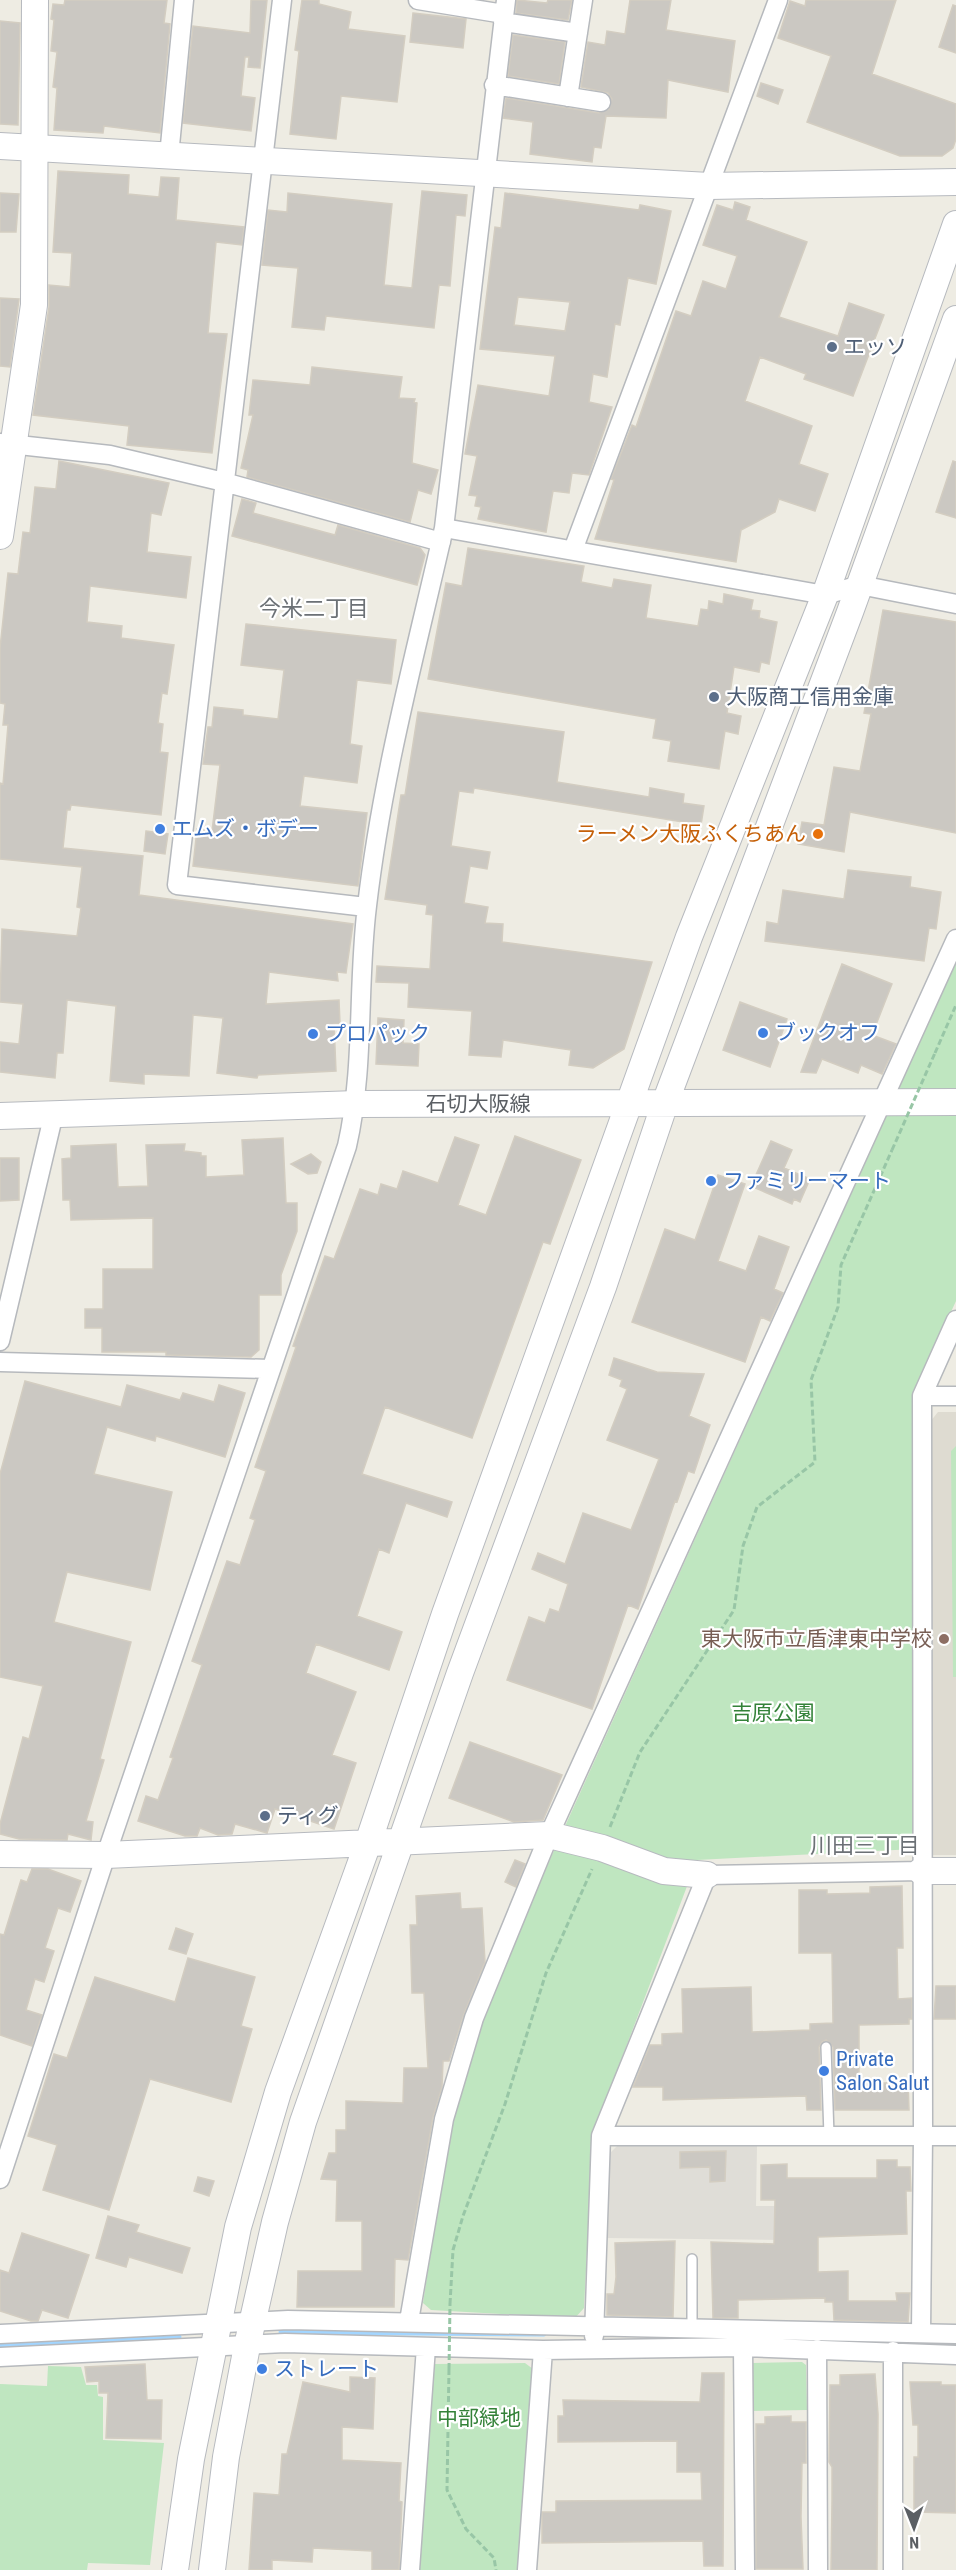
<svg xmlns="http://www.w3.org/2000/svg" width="956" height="2570" font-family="'Roboto Condensed','Noto Sans JP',sans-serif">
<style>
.industrial{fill:#dfddd7}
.education{fill:#dedbd1}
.green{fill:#bfe6c0}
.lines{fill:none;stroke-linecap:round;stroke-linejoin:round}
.stream{stroke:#a2d5ff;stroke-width:5}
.building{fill:#cbc8c2;stroke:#d3cdc1;stroke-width:1.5;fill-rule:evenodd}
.lane-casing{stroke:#b6b9bd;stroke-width:12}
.street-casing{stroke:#b6b9bd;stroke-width:21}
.secondary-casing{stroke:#b7babf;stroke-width:28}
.path{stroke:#98c6a6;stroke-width:3;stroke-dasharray:6 3;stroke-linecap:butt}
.lane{stroke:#fff;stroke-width:9}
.street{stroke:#fff;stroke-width:18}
.secondary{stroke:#fff;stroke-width:26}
.path-bridge{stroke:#98c6a6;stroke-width:3;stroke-dasharray:6 3;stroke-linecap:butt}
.service-dot{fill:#5c6f8a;stroke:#fff;stroke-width:2}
.shop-dot{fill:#3f7fe0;stroke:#fff;stroke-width:2}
.food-dot{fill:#e8710a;stroke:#fff;stroke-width:2}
.education-dot{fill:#8d6e63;stroke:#fff;stroke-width:2}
.labels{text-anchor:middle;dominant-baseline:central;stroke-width:4.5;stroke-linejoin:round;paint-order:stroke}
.service-label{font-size:21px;fill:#4e5e75;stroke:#fff;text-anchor:start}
.shop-label{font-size:21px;fill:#366cbe;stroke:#fff;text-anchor:start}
.food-label{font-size:21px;fill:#c56008;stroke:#fff;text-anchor:end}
.street-label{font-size:21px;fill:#5b5f64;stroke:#fff}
.education-label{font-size:21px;fill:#785e54;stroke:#fff;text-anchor:end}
.park-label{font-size:21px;fill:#348239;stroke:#fff}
.neighbourhood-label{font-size:22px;fill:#6c7176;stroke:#fff}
</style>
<rect width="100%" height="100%" fill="#eeece3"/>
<path class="industrial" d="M618 2145 757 2146 756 2206H787V2240L606 2238 607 2156Z"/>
<path class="education" d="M938 1412H956V1855H933L930 1422Z"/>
<path class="green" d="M956 962V1301L914 1392 915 1849 697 1860 593 2134 584 2308 575 2318 431 2310 423 2303 451 2119 478 2026 552 1855Z
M956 1446V1677H953L951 1451Z
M802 2362 806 2365 807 2410 750 2411 752 2363Z
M525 2363 533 2369 518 2570H419L433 2364Z
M48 2366 81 2367 86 2385H97L98 2396 103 2397V2440L164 2443 150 2565 88 2563 87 2570H0V2384L47 2386Z"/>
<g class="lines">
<path class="stream" d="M281 2332 544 2334
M913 2342 956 2344
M0 2346 179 2337"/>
</g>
<path class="building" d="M65 0H167L164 23 170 24 160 133 104 126 103 133 54 130 57 88 53 87 57 52 51 51 54 20 51 19 53 4 64 5Z
M251 0H267L260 68 248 67 249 57H245L241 96 255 98 251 131 183 123 193 26 250 33Z
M302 0H319V4L351 12 348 29 405 36 397 102 341 96 336 139 290 134 299 51 295 50Z
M517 0 547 3 548 0H572L568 20 516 13Z
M630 0H671L666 30 735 41 728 92 668 80 666 118 606 116 601 148 594 147 592 162 530 154 533 122 503 118 506 98 599 113 609 109 612 99 608 93 581 87 588 42 605 45 607 31 625 34Z
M806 0H896L872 74 956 104V139L953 148 942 156H900L807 122 831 56 778 38 790 1 805 6Z
M953 5 956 6V53L939 47Z
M413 13 466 19 463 48 410 42Z
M0 21 20 23 18 125 0 124Z
M513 35 565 42 559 84 508 76Z
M761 83 783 90 778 104 757 96Z
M58 171 129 175 128 194 159 197 161 177 179 178 176 220 244 227 242 245 216 242 208 333 227 334 212 453 127 445 129 426 33 415 49 307V285L70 287 72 253 53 252Z
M422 191 467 195 465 216 456 215 450 286 439 285 434 328 326 316 324 330 292 327 298 268 262 265 268 210 287 212 288 193 392 204 384 285 412 288Z
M0 193 19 194 16 232H0Z
M505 193 639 210 640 205 671 211 656 284 628 278 620 325 615 324 607 377 593 374 589 402 612 407 589 475 572 473 569 493 553 491 546 532 478 519 481 507 475 506 477 496 469 495 477 456 465 454 478 385 549 396 555 356 480 349 495 227 501 228ZM518 297 570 302 565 331 514 325Z
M735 202 750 207 746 220 807 242 779 317 838 336 849 303 884 315 853 396 804 379 806 374 760 357 745 401 812 426 799 464 828 474 815 511 779 499 775 512 741 530 736 562 595 539 614 480 611 479 632 425 636 427 676 311 691 316 703 281 726 289 737 256 703 245 717 205 733 210Z
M0 298 19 299 10 367 0 366Z
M312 367 402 377 399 398 415 399 414 402 417 403 412 463 438 470 431 494 418 490 410 522 247 477 248 470 241 468 253 415H249L253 380 310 385Z
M59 461 169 483 161 515 151 513 147 552 191 557 186 598 90 586 87 622 122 626 121 638 174 645 167 694 162 693 158 723 163 724 160 752 168 753 161 815 71 805 70 810H67L63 848 143 856 139 895 353 924 346 973 337 972 338 981 269 972 266 1004 339 1000 340 1024H334L336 1071 258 1075 257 1078 217 1073 223 1018 193 1015 189 1076 144 1074V1084L110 1081 116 1006 67 1000 63 1053H57L55 1078 0 1072V1042L19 1044 23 1004 0 1002 2 929 77 936 81 908 77 907 82 867 0 859V783L3 784 8 725H3L5 704 0 703V648L8 573 18 574 23 532 30 533 35 487 56 489Z
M953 461 956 462V518L936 512Z
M242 499 256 503 253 513 335 535 338 525 420 548 425 555 417 585 232 536Z
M468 548 584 566 581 582 612 588 614 579 651 585 646 618 698 626 701 609 708 610 709 601 723 604 724 594 753 600 751 610 760 611 759 618 777 622 769 664 761 662 759 672 734 667 727 713 741 716 738 734 725 731 719 769 668 761 671 741 653 738 656 719 428 679 446 583 462 586Z
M883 610 956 622V833L850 812 844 852 798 844 802 822 824 825 834 767 860 771 871 714 864 713Z
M246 624 396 640 391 684 357 680 350 744 362 746 357 783 304 776 300 806 367 813 358 886 193 866 197 829 212 831 220 765 203 764 208 727H212L214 707 243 710V715L278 719 284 670 241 665Z
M418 712 564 732 557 782 649 797 650 788 684 794 683 803 704 806 701 825 474 788 473 793 459 791 451 846 490 852 487 869 470 866 464 903 488 907 485 923 503 924 502 942 652 962 624 1049 593 1068 569 1065 571 1050 503 1040 501 1057 469 1055 472 1011 408 1007 409 983 376 982 377 966 430 969 433 915 426 914 427 905 385 899 401 795H405Z
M146 831 168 834 165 854 144 851Z
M848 870 911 877 910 887 941 892 936 929 929 928 924 961 765 941 767 922 778 924 783 890 844 899Z
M842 964 892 984 872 1035 896 1044 882 1074 861 1065 858 1073 822 1059 816 1073 801 1072Z
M740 1002 787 1019 770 1067 723 1050Z
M378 1018 404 1020 403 1043 419 1044 418 1066 376 1064Z
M515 1136 581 1160 550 1244 543 1242 472 1438 385 1407 362 1474 452 1502 447 1517 406 1503 389 1553 379 1549 357 1616 402 1632 389 1670 316 1644 306 1673 356 1692 332 1755 356 1763 334 1829 275 1809 267 1833 235 1824 232 1834 218 1835 200 1828 197 1836H185L138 1821 146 1796 158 1800 173 1758 170 1757 202 1665 192 1661 227 1561 240 1565 255 1520 250 1518 266 1471 255 1467 296 1347 293 1346 325 1256 334 1259 360 1189 378 1195 381 1184 397 1189 403 1171 438 1183 455 1137 479 1145 458 1205 486 1215Z
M283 1138 286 1203H297V1231L281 1275V1295H259V1350L251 1357 166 1355V1352H102V1328H85V1309H103V1269H153V1218L71 1220 70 1200H63L62 1159 71 1158V1146L116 1144 118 1187 148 1186 146 1145 185 1144 184 1151 201 1153V1156H206V1177L244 1175 242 1140Z
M771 1141 792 1150 784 1168 810 1179 800 1202 794 1199 792 1204 751 1186Z
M311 1154 321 1162 317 1173 308 1174 291 1164Z
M0 1158H19V1200L0 1201Z
M718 1175 745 1184 718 1261 746 1271 759 1236 789 1247 774 1289 783 1293 770 1321 761 1317 745 1362 632 1322 665 1229 695 1240Z
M614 1358 657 1372 704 1374 689 1416 710 1425 694 1473 688 1471 677 1502 675 1501 638 1609 628 1605 592 1709 507 1680 529 1617 545 1623 550 1609 559 1612 568 1584 532 1569 538 1553 565 1564 583 1513 631 1530 659 1459 607 1440 627 1389 620 1386 622 1380 609 1375Z
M25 1381 121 1407 127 1385 180 1400 183 1393 214 1402 219 1385 245 1393 225 1457 156 1436 155 1441 107 1427 94 1474 172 1492 150 1590 67 1572 54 1622 131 1642 100 1759 104 1760 86 1821 93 1822 91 1840 68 1834 67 1840 19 1839 0 1834V1824L23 1737 29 1739 43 1686 0 1677V1474Z
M470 1742 562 1775 543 1820 514 1822 449 1798Z
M515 1860 525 1864 516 1887 505 1882Z
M32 1869H48L81 1881 70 1912 58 1908 45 1948 54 1951 44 1982 35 1979 26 2010 42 2015 32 2046 0 2035V1934L4 1935 21 1880 27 1882Z
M902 1886 903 1948H897L898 1999 912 1998V2019H909V2024L859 2025V2076L861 2084 908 2082 909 2110H835L833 2047 826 2040 822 2042 819 2047 821 2110H807L806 2096 663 2100V2087H633L650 2045H662V2034L683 2033 682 1989 751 1987 752 2032 810 2030V2024L833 2023 832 1953H799V1890H827V1894L870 1893V1887Z
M460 1893 461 1909 482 1908 485 1962 464 2014 449 2061H443L442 2087 433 2117 408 2260 395 2259 394 2307H297L298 2271H362V2221H336L337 2180 321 2179 329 2153H336V2130H346V2101L403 2103 404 2068H428L424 1993H412L410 1925H417L416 1896Z
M176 1928 193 1934 186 1954 169 1949Z
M188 1958 255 1977 241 2026 252 2029 231 2102 150 2079 109 2210 43 2190 57 2145 28 2136 54 2054 67 2058 95 1977 175 2002Z
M936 1986H956V2019H934Z
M726 2151 725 2181 710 2182V2167L680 2168V2152Z
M877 2160H897V2167H910L911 2191H906L907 2234 818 2237V2272L848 2271V2301H897L896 2293H910L908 2322 834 2320 833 2302H825V2298L738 2300V2318H713L711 2242 774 2244 775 2200H761V2165L787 2164V2178H877Z
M198 2177 214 2181 209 2196 194 2191Z
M108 2216 139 2225 136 2232 190 2248 182 2273 129 2257 126 2267 96 2258Z
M22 2233 89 2255 68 2318 42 2310 38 2321H31L0 2311V2270L9 2273Z
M675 2241 673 2317 607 2315V2294H614L616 2277 615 2243Z
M145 2364 147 2400H162L161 2439 106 2438 108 2393H99V2381L87 2382 85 2367Z
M702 2373H724L723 2566H704L703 2541 542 2543V2512H556V2501L702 2500 701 2472H677V2441L558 2442V2416H564L563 2400 700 2402Z
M875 2374 878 2414 877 2570H831L832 2500V2467L829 2462 830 2385H840V2375Z
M350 2377 375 2378 373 2429 342 2427V2460L401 2463 399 2501 402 2502 399 2570H372V2551L313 2548 312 2562 272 2560V2570H249L254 2493 279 2495 282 2454H287L303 2382 350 2392Z
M910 2382H941V2385H956V2513L914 2512V2457H918V2425H913Z
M791 2416V2422H806V2463H802L801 2517 803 2569H756V2424H765V2417Z"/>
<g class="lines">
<g class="lane-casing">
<path id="lane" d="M826 2047 829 2136
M692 2328V2259"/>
</g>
<g class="street-casing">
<path id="street" d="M282 0 177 885 366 907
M418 0 504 14
M503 22 578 33
M494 85 601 102
M568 97 583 0
M169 156 184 0
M0 443 110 455 224 482 441 542
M444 528 506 0
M573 550 778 0
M0 1341 54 1113
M0 1362 270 1369
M922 1396 956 1320
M601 2136H956
M0 2179 106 1855 347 1146C365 1067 357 986 367 906 382 777 415 655 444 528L825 595 860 585 956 604
M409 2321 444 2119 474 2018 549 1835 956 939
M921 2333 923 2136 922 1396H956
M0 2334 288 2320 956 2334
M594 2336 601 2136 707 1875 921 1871
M743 2347 745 2570
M817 2349 818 2570
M0 2357 285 2343 543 2350 743 2347 956 2355
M410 2570 426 2347
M527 2570 543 2350
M893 2570V2351"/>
</g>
<g class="secondary-casing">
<path id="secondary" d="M0 146 709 186 956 182
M0 536 34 305 35 0
M0 1116 357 1104 956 1102
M0 1854 106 1855 549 1835 602 1848 664 1871 707 1875
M921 1871H956
M175 2570 191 2459 238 2227 278 2092 368 1843 445 1614 689 937 825 595 956 224
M212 2570 226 2457 247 2346 275 2222 303 2122 460 1673 603 1287 665 1103 850 612 956 319"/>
</g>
<path class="path" d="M935 1053 956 1005
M610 1827 640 1752 734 1610 743 1546 757 1507 815 1462 811 1380 838 1307 841 1265 892 1150
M450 2304 453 2250 463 2216 505 2104 546 1973 592 1869
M449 2369 447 2490 466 2529 494 2558 496 2570"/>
<use href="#lane" class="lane"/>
<use href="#street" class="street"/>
<use href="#secondary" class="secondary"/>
<path class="path-bridge" d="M892 1150 935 1053
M449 2369 450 2304"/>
</g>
<g class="service-dot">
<circle cx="832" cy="347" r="6"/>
<circle cx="714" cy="697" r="6"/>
<circle cx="265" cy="1816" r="6"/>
</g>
<g class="shop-dot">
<circle cx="160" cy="829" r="6"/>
<circle cx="763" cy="1033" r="6"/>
<circle cx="313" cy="1034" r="6"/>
<circle cx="711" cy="1181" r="6"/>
<circle cx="824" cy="2071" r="6"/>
<circle cx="262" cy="2369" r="6"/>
</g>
<circle class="food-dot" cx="818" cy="834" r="6"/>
<circle class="education-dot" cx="944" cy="1639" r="6"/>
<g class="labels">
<g class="service-label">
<text x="844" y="347">エッソ</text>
<text x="726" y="697">大阪商工信用金庫</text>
<text x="277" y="1816">ティグ</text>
</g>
<g class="shop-label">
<text x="172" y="829">エムズ・ボデー</text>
<text x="775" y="1033">ブックオフ</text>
<text x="325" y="1034">プロパック</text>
<text x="723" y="1181">ファミリーマート</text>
<text x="836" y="2059">Private<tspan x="836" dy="24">Salon Salut</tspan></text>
<text x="274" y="2369">ストレート</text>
</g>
<g class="food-label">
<text x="806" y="834">ラーメン大阪ふくちあん</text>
</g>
<g class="street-label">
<text x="478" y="1104">石切大阪線</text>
</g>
<g class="education-label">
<text x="932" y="1639">東大阪市立盾津東中学校</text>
</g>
<g class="park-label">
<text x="773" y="1713">吉原公園</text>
<text x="479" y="2418">中部緑地</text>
</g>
<g class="neighbourhood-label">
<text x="314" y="608">今米二丁目</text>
<text x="865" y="1845">川田三丁目</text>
</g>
</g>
<g transform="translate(914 2528) rotate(179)" stroke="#ffffff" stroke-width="4.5" paint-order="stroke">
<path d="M0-4.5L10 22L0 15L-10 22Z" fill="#5b5f64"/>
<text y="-9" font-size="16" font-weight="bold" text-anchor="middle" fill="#5b5f64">N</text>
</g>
</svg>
